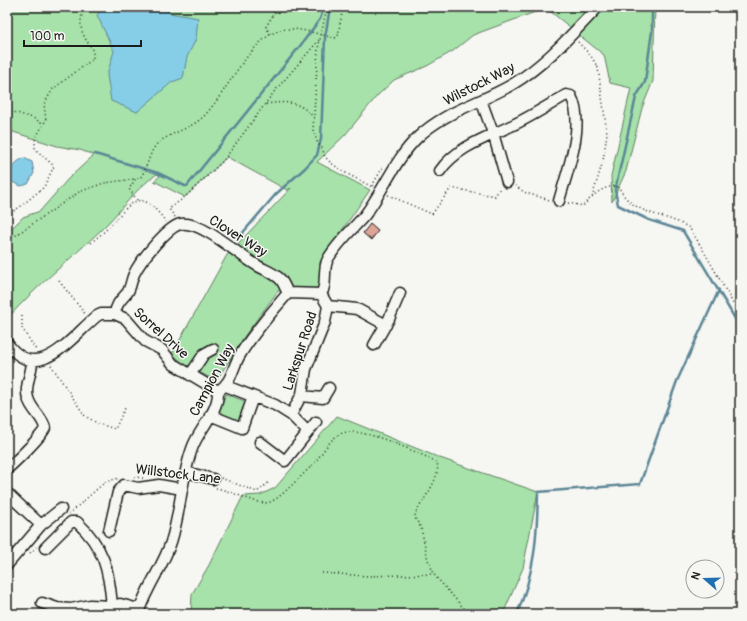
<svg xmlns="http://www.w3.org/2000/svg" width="747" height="621" font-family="Pangolin,sans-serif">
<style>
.green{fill:#a6e2a9;stroke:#617f62}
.water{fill:#86cde7;stroke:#5c8696}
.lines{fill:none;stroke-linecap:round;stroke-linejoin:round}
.stream{stroke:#5c8696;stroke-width:2.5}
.building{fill:#dda596;stroke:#1c1c1c}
.minor-casing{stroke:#1c1c1c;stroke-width:13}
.path{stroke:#1c1c1c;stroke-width:1.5;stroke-dasharray:1 3;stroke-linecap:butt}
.minor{stroke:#f6f6f2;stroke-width:10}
.labels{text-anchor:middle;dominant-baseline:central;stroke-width:3;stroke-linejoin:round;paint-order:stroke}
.street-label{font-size:14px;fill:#1c1c1c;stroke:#f6f6f2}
</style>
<rect width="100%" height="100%" fill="#f6f6f2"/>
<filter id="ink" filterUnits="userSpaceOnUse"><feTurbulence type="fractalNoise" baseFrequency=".025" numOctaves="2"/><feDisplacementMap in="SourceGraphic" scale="8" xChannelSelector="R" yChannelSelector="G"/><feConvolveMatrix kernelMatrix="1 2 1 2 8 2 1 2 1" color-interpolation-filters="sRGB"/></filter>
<g filter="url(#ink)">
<path class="green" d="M7 7H589L571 28 546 8 473 35 453 51 427 66 394 80 377 96 345 135 317 162 370 190 320 262V290L278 291 246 334 216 381 184 364 172 354 227 255 291 188 287 190 227 157 185 197 154 181 160 176 157 174C135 189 120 212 101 230 70 260 36 286 7 319V233L23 217 40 211 68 179 94 155 80 150 57 146 7 130Z
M606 7H655L653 81 642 108 626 171 612 202 611 176 631 88 610 83 604 55 579 35Z
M226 394 247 402 239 424 217 415Z
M337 416 440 458 538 492 523 568 503 614H191L192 594 209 565 243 496 260 495 275 488Z"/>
<path class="water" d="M103 7H163L170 13 198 18 196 39 187 57 183 78 172 82 137 112 111 101 107 75 114 51 97 15Z
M24 158 32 162 34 173 28 184 21 186 10 181C8 171 14 162 24 158Z"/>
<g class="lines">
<path class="stream" d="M652 7V31L645 82 636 97 615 190 618 205 649 220 683 231 740 327
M95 154 158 173 185 186H187L300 46 320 19 324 7
M240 236 276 194 305 168 317 155 321 139 325 38 330 7
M517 614C535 571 537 538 538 492L640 484 677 381 719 290"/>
</g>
<path class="building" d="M370 224 378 231 371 240 363 233Z"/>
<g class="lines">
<g class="minor-casing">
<path id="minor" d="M481 100 493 133 507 182
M440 171C457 146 489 137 515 124 532 116 549 105 566 95L571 96C586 125 567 171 559 201
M328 306 357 309 386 325
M115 314C116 304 121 300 127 293 131 288 131 280 134 274 140 261 168 226 181 224 203 221 239 256 258 266 265 270 272 272 279 278 283 281 285 288 288 293
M7 343C38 386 71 337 97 316L101 314H115L126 319 145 341 162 350 173 364 218 391
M374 345 389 319 400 293
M190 375 204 354 213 349
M226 386 275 405 291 415 308 432
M301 396 323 398 329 388
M210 415 242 428 253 397
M291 415 302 394 306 369 325 322 328 306 321 294
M260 442 285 461 316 422
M7 469C14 463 43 435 45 428 43 417 31 410 28 398 24 386 32 374 32 361
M186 472 213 479
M7 493 41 525
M109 531 118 492 124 485 138 488 159 485 182 489
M45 548 71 522H77C104 547 109 570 112 606
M7 565 41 525 61 509
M42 603 57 608 71 609 90 605 112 606 120 604 139 609
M138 614C145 589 163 567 171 542 181 511 181 477 193 446 200 428 219 411 218 391 232 383 232 368 240 355 253 333 271 313 288 293L321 294C328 284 322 270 328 259 337 243 353 229 365 215 384 190 395 159 418 137 445 111 481 103 513 84 546 64 571 35 598 7"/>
</g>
<path class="path" d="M327 7 318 49 313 130 318 144 322 148 325 157 331 163 344 172 374 188
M270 34 266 27 275 11 281 7
M578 42 591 56 598 68 607 133 603 161 593 194
M266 104C287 101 300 101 314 118
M7 110 33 118 44 124
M372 186 383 167
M515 186 526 193 550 200
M388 195 432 214 451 188 495 196 500 188
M137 200 129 189 136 178H140C148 168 149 151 158 143 171 132 192 129 205 115 227 92 250 38 281 30 295 26 321 35 335 38L338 36 343 7
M568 203 583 206C592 196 604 184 619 187 631 215 664 213 688 227 694 231 733 304 740 316
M7 215 20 207 44 187 54 166 35 149V139L46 120 44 104 53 89 93 59C94 46 89 47 84 36 79 26 81 17 84 7
M175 217 169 209 185 197 223 161 274 92 319 40
M7 236 10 247 7 259
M9 240 79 192 104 183 134 179
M91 243C96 238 102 234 107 229 132 203 138 184 166 222
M59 281 86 315
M22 316V328L36 350
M51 365 85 416 99 424 115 429 126 406
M134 477 143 478
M221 478 257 492 268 483
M216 488C228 490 255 503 265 503 276 502 284 492 292 485 300 477 309 469 316 461 323 452 330 439 340 434 359 424 418 453 437 462 441 479 423 499 415 514V518L421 528 428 560 435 576 469 614
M69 514 105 482 119 478
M30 553 36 547
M322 573 368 576 434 574"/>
<use href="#minor" class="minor"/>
</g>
</g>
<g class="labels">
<g class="street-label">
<text transform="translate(479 84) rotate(-27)">Wilstock Way</text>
<text transform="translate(238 236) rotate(32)">Clover Way</text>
<text transform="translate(161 333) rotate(42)">Sorrel Drive</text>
<text transform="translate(300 351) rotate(-72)">Larkspur Road</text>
<text transform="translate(212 380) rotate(-62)">Campion Way</text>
<text transform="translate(178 474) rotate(7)">Willstock Lane</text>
</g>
</g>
<rect width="747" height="621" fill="none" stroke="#f6f6f2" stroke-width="24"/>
<rect x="12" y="12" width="723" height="597" fill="none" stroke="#1c1c1c" stroke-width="1.5" filter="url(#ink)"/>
<g transform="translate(705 579) rotate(290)"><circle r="19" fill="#f6f6f2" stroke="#9f9f9c"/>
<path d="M0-3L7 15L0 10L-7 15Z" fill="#1f6fb2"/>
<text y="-6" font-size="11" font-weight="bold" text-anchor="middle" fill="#1c1c1c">N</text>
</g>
<path d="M24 40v6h117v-6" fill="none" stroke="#1c1c1c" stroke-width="2"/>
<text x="30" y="40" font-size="12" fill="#1c1c1c" stroke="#f6f6f2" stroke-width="3" paint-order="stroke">100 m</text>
</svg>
